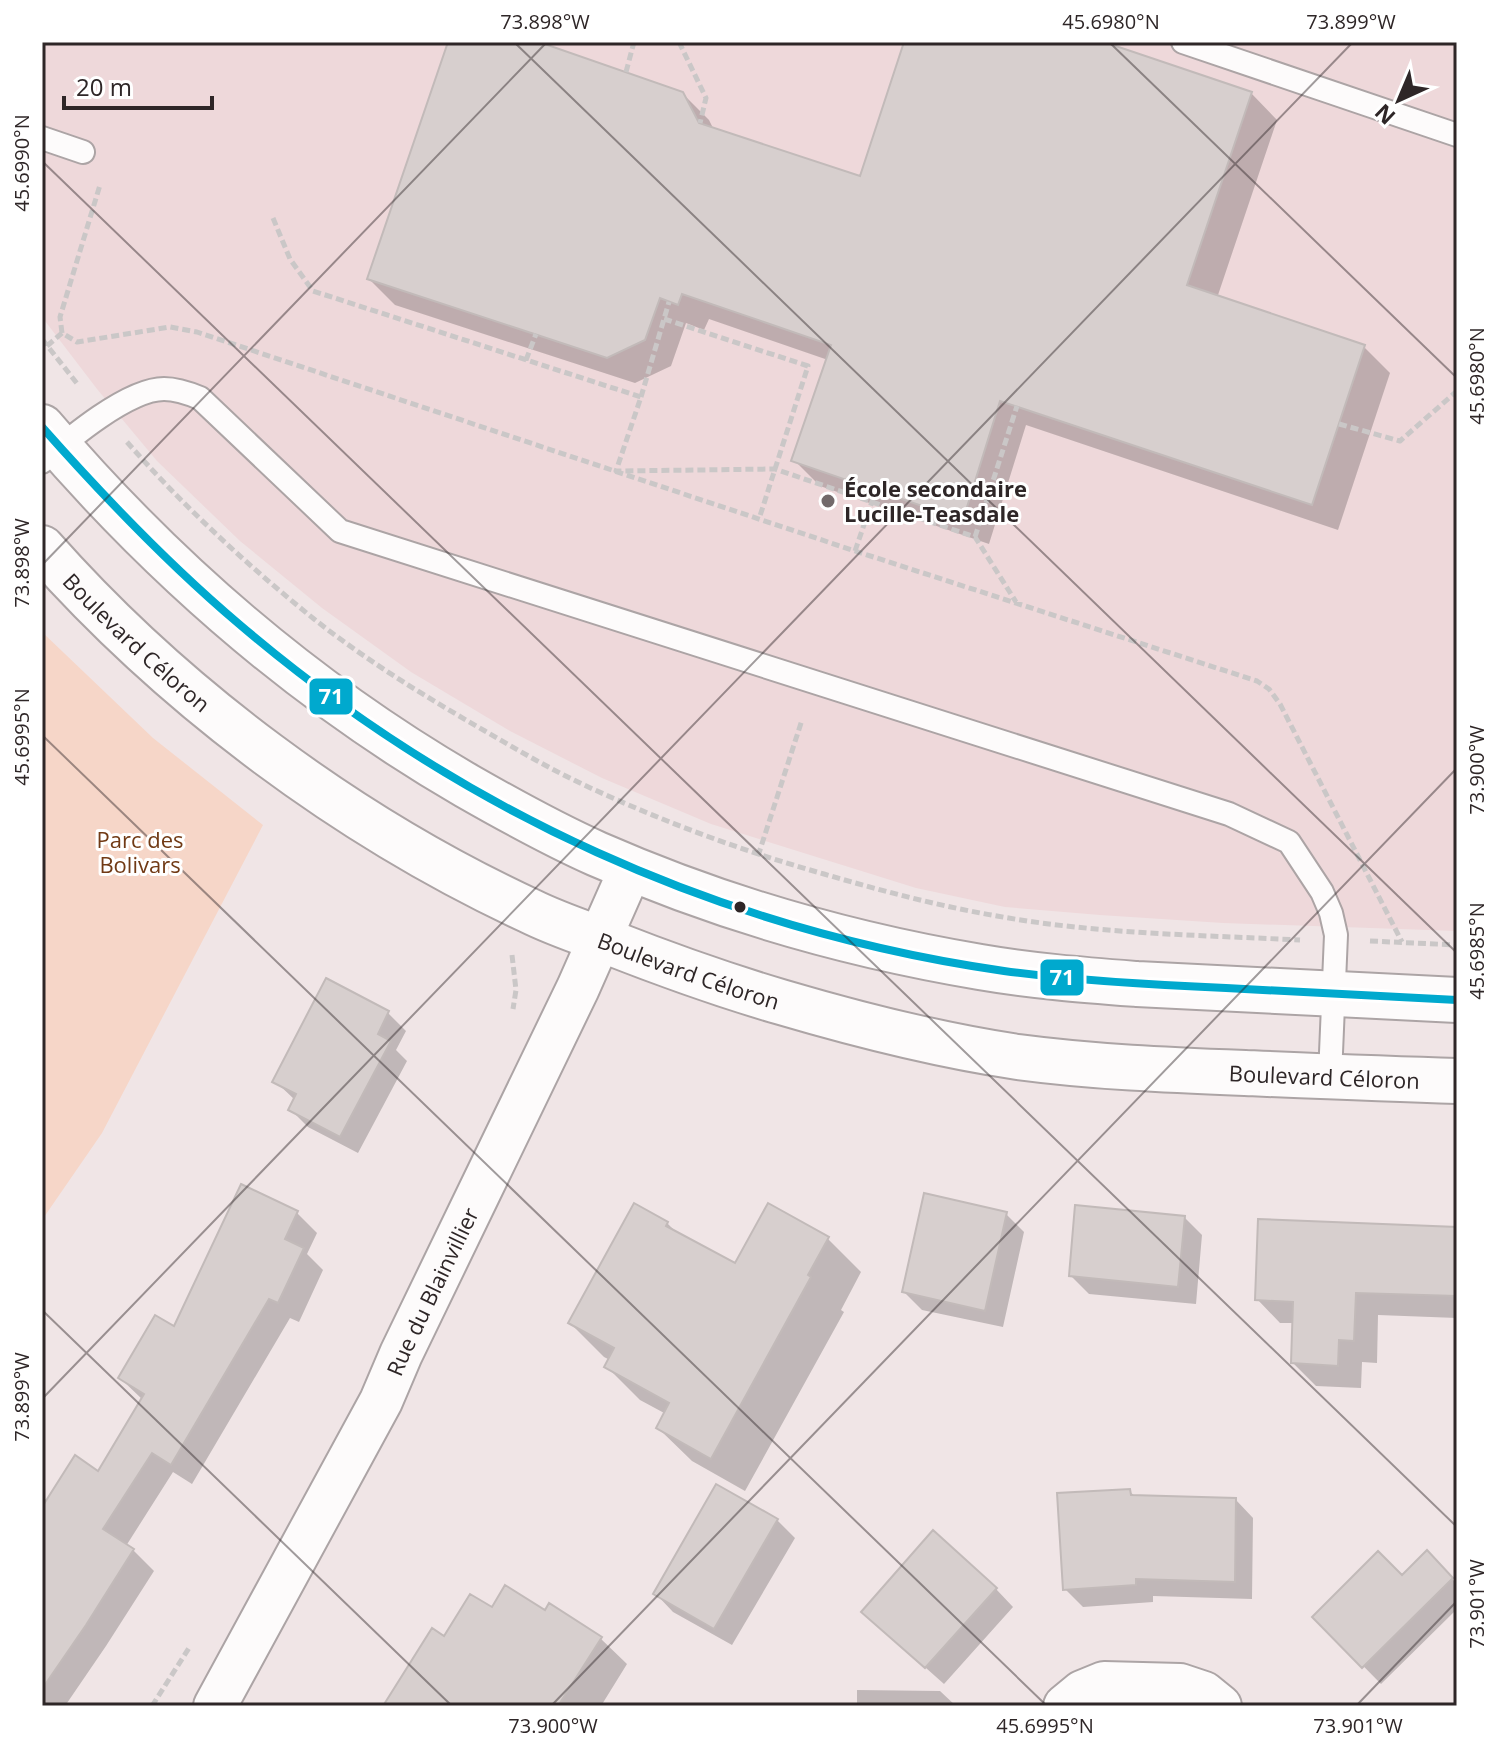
<svg xmlns="http://www.w3.org/2000/svg" width="1499" height="1748" font-family="'Open Sans',sans-serif">
<style>
.built{fill:#eed8da}
.green{fill:#f6d6c8}
.shadow{fill:#0003}
.building{fill:#d7cfce;stroke:#c2bab9;stroke-width:2}
.lines{fill:none;stroke-linecap:round;stroke-linejoin:round}
.lane-casing{stroke:#aca4a5;stroke-width:26}
.street-casing{stroke:#aca4a5;stroke-width:46}
.secondary-casing{stroke:#aca4a5;stroke-width:48}
.path{stroke:#cac7c7;stroke-width:5;stroke-dasharray:8 4;stroke-linecap:butt}
.lane{stroke:#fdfbfb;stroke-width:22}
.street{stroke:#fdfbfb;stroke-width:42}
.secondary{stroke:#fdfbfb;stroke-width:44}
.bus-1-casing{stroke:#fff;stroke-width:14}
.bus-1{stroke:#00a9ce;stroke-width:8}
.ticks{fill:none;stroke:#2e2627;stroke-width:2;stroke-opacity:0.45}
.poi-dot{fill:#72696a;stroke:#fff;stroke-width:3}
.bus-dot{fill:#2e2627;stroke:#fff;stroke-width:3}
.labels{text-anchor:middle;dominant-baseline:central;stroke-width:6;stroke-linejoin:round;paint-order:stroke}
.poi-label{font-size:22px;font-weight:bold;fill:#2e2627;stroke:#fff;text-anchor:start}
.street-label{font-size:22px;fill:#2e2627;stroke:#fff}
.park-label{font-size:22px;fill:#713a15;stroke:#fff}
.line-badge{stroke:#fff;stroke-width:3}
.badge-label{font-size:22px;text-anchor:middle;font-weight:bold;fill:#fff}
.neatline{fill:none;stroke:#2e2627;stroke-width:3}
.ticks-label{font-size:20px;text-anchor:middle;fill:#2e2627}
</style>
<rect width="100%" height="100%" fill="#f0e5e6"/>
<path class="built" d="M42 42H1457V931L1223 923 1100 915 1005 907 916 888 711 824 602 778 510 731 411 672 322 608 240 541 157 461 97 389 42 317Z"/>
<path class="green" d="M42 632 153 738 263 825 102 1133 42 1220Z"/>
<path class="shadow" d="M450 42H533L682 93 709 120 714 130 861 179 906 42H1097L1251 93 1277 120 1217 298 1364 347 1390 373 1338 530 1026 425 989 544 820 486 794 460 828 360 709 319 704 330 686 323 671 366 635 383 395 305 369 279Z
M388 1013 406 1031 396 1050 407 1061 358 1153 308 1127 290 1109 295 1100 275 1081Z
M297 1213 317 1233 307 1254 323 1270 299 1322 290 1318 192 1484 173 1472 126 1546 133 1550 154 1571 106 1646 65 1706H42V1497L48 1501 99 1473 143 1400 120 1378Z
M1006 1214 1024 1232 1003 1327 922 1310 904 1292Z
M1185 1218 1202 1235 1196 1304 1089 1294 1071 1276Z
M667 1223 678 1234 736 1266 828 1239 861 1272 841 1310 844 1312 745 1491 692 1461 658 1428 666 1414 640 1400 606 1366 610 1360 604 1357 570 1323Z
M1457 1228V1318L1378 1315 1377 1363 1362 1362 1361 1388 1316 1386 1293 1363 1294 1323H1280L1257 1299Z
M1129 1491 1136 1497 1236 1500 1253 1518 1252 1599 1153 1596V1602L1083 1607 1065 1589Z
M777 1520 795 1538 732 1645 673 1612 656 1594Z
M1427 1553 1457 1584V1609L1381 1684 1315 1617 1402 1578Z
M996 1589 1013 1607 944 1684 863 1612Z
M492 1610 546 1613 600 1638 627 1664 601 1706H393L444 1639Z
M857 1690 940 1691 956 1706H857Z"/>
<path class="building" d="M448 42H539L683 92 699 123 860 176 904 42H1104L1252 92 1187 285 1365 345 1312 505 1000 401 963 520 791 461 831 345 682 294 678 305 660 298 645 340 607 358 367 279Z
M326 978 389 1011 378 1034 391 1041 340 1137 288 1110 296 1094 272 1082Z
M241 1184 298 1211 285 1239 304 1248 278 1303 269 1299 171 1465 152 1453 103 1529 134 1549 86 1625 42 1689V1507L75 1455 98 1471 144 1394 118 1378 155 1315 174 1326Z
M924 1193 1007 1212 985 1311 902 1292Z
M634 1203 668 1222 666 1226 735 1263 768 1203 829 1237 808 1275 811 1277 711 1459 656 1428 669 1403 604 1367 614 1348 568 1323Z
M1075 1205 1185 1216 1178 1287 1069 1276Z
M1258 1219 1457 1227V1296L1356 1293 1354 1341 1339 1340 1338 1366 1291 1363 1293 1302 1255 1300Z
M716 1484 778 1519 714 1629 653 1594Z
M1130 1489 1131 1495 1236 1498 1235 1582 1136 1579V1585L1063 1590 1057 1493Z
M933 1530 997 1588 925 1668 861 1612Z
M1427 1550 1453 1578 1362 1668 1312 1617 1378 1551 1402 1575Z
M505 1585 545 1610 549 1603 602 1637 558 1706H383L432 1628 444 1636 470 1594 492 1607Z"/>
<g class="lines">
<g class="lane-casing">
<path id="lane" d="M1183 42 1457 135
M42 138 83 152
M42 462C69 439 128 389 164 389 177 389 188 393 200 398L340 531 1229 814 1289 842 1322 892 1331 913 1336 935 1330 1076"/>
</g>
<g class="street-casing">
<g id="street">
<path id="s1" d="M215 1706 381 1401 401 1354 578 988 631 868"/>
<path d="M1065 1706 1082 1692 1104 1683 1180 1685 1204 1693 1220 1706"/>
</g>
</g>
<g class="secondary-casing">
<g id="secondary">
<path d="M42 427C164 570 305 692 467 786 509 810 552 834 597 854 718 907 849 945 980 967 1032 976 1085 980 1137 984L1457 1000"/>
<path id="s2" d="M42 548C175 698 349 827 530 911 556 924 584 933 611 943 667 965 723 985 781 1002 859 1025 937 1045 1018 1057 1093 1067 1169 1070 1245 1073 1316 1076 1386 1079 1457 1081"/>
</g>
</g>
<path class="path" d="M679 42 706 98 700 123
M626 72 634 42
M273 218 290 259 313 291 641 397 616 471 775 469 975 537 1016 602
M664 319 808 366 759 519
M62 333 60 317 100 185
M42 339 79 386
M47 346 62 333 77 342 170 327 197 332 855 551 1257 681 1269 689 1280 704 1402 942
M526 360 536 334
M641 397 669 302
M1339 424 1400 441 1457 391
M127 442C183 506 247 565 314 619 367 661 426 697 485 731 521 752 557 773 595 790 669 824 746 852 824 874 882 891 939 906 997 916 1096 934 1200 935 1300 940
M975 537 1017 406
M855 551 876 490
M758 856 802 720
M1370 941 1457 945
M512 955 516 990 513 1009
M152 1706 189 1648"/>
<use href="#lane" class="lane"/>
<use href="#street" class="street"/>
<use href="#secondary" class="secondary"/>
<g class="bus-1-casing">
<path id="bus-1" d="M42 427C104 497 168 564 239 624 458 811 719 930 1004 971 1078 981 1152 985 1226 988 1303 992 1380 996 1457 1000"/>
</g>
<use href="#bus-1" class="bus-1"/>
</g>
<path class="ticks" d="M514 42 1457 953M1109 42 1457 378M42 161 1457 1527M42 565 547 42M42 735 1047 1706M42 1310 452 1706M42 1399 1353 42M551 1706 1457 768M1356 1706 1457 1601"/>
<circle class="poi-dot" cx="828" cy="501" r="8"/>
<circle class="bus-dot" cx="740" cy="907" r="7"/>
<g class="labels">
<g class="poi-label">
<text x="844" y="488">École secondaire<tspan x="844" dy="25">Lucille-Teasdale</tspan></text>
</g>
<g class="street-label">
<text stroke="none"><textPath href="#s2" startOffset="134">Boulevard Céloron</textPath></text>
<text stroke="none"><textPath href="#s2" startOffset="782">Boulevard Céloron</textPath></text>
<text stroke="none"><textPath href="#s2" startOffset="1430">Boulevard Céloron</textPath></text>
<text stroke="none"><textPath href="#s1" startOffset="468">Rue du Blainvillier</textPath></text>
</g>
<g class="park-label">
<text x="140" y="839">Parc des<tspan x="140" dy="25">Bolivars</tspan></text>
</g>
</g>
<g class="line-badge">
<rect x="308" y="677" width="46" height="39" rx="8" fill="#00a9ce"/>
<rect x="1039" y="958" width="46" height="39" rx="8" fill="#00a9ce"/>
</g>
<g class="badge-label">
<text x="331" y="704">71</text>
<text x="1062" y="985">71</text>
</g>
<rect width="1499" height="1748" fill="none" stroke="#ffffff" stroke-width="88"/>
<g transform="translate(1399 100) rotate(224)" stroke="#ffffff" stroke-width="6" paint-order="stroke">
<path d="M0-6L14 30L0 20L-14 30Z" fill="#2e2627"/>
<text y="-12" font-size="22" font-weight="bold" text-anchor="middle" fill="#2e2627">N</text>
</g>
<path d="M64 96v12h148v-12" fill="none" stroke="#2e2627" stroke-width="4"/>
<text x="76" y="96" font-size="24" fill="#2e2627" stroke="#ffffff" stroke-width="6" paint-order="stroke">20 m</text>
<rect x="44" y="44" width="1411" height="1660" class="neatline"/>
<g class="ticks-label">
<text x="545" y="29">73.898°W</text>
<text x="1111" y="29">45.6980°N</text>
<text x="1351" y="29">73.899°W</text>
<text transform="translate(22 163) rotate(-90)" y="7">45.6990°N</text>
<text transform="translate(1477 376) rotate(-90)" y="7">45.6980°N</text>
<text transform="translate(22 563) rotate(-90)" y="7">73.898°W</text>
<text transform="translate(22 737) rotate(-90)" y="7">45.6995°N</text>
<text transform="translate(1477 770) rotate(-90)" y="7">73.900°W</text>
<text transform="translate(1477 951) rotate(-90)" y="7">45.6985°N</text>
<text transform="translate(22 1397) rotate(-90)" y="7">73.899°W</text>
<text transform="translate(1477 1604) rotate(-90)" y="7">73.901°W</text>
<text x="553" y="1733">73.900°W</text>
<text x="1045" y="1733">45.6995°N</text>
<text x="1358" y="1733">73.901°W</text>
</g>
</svg>
